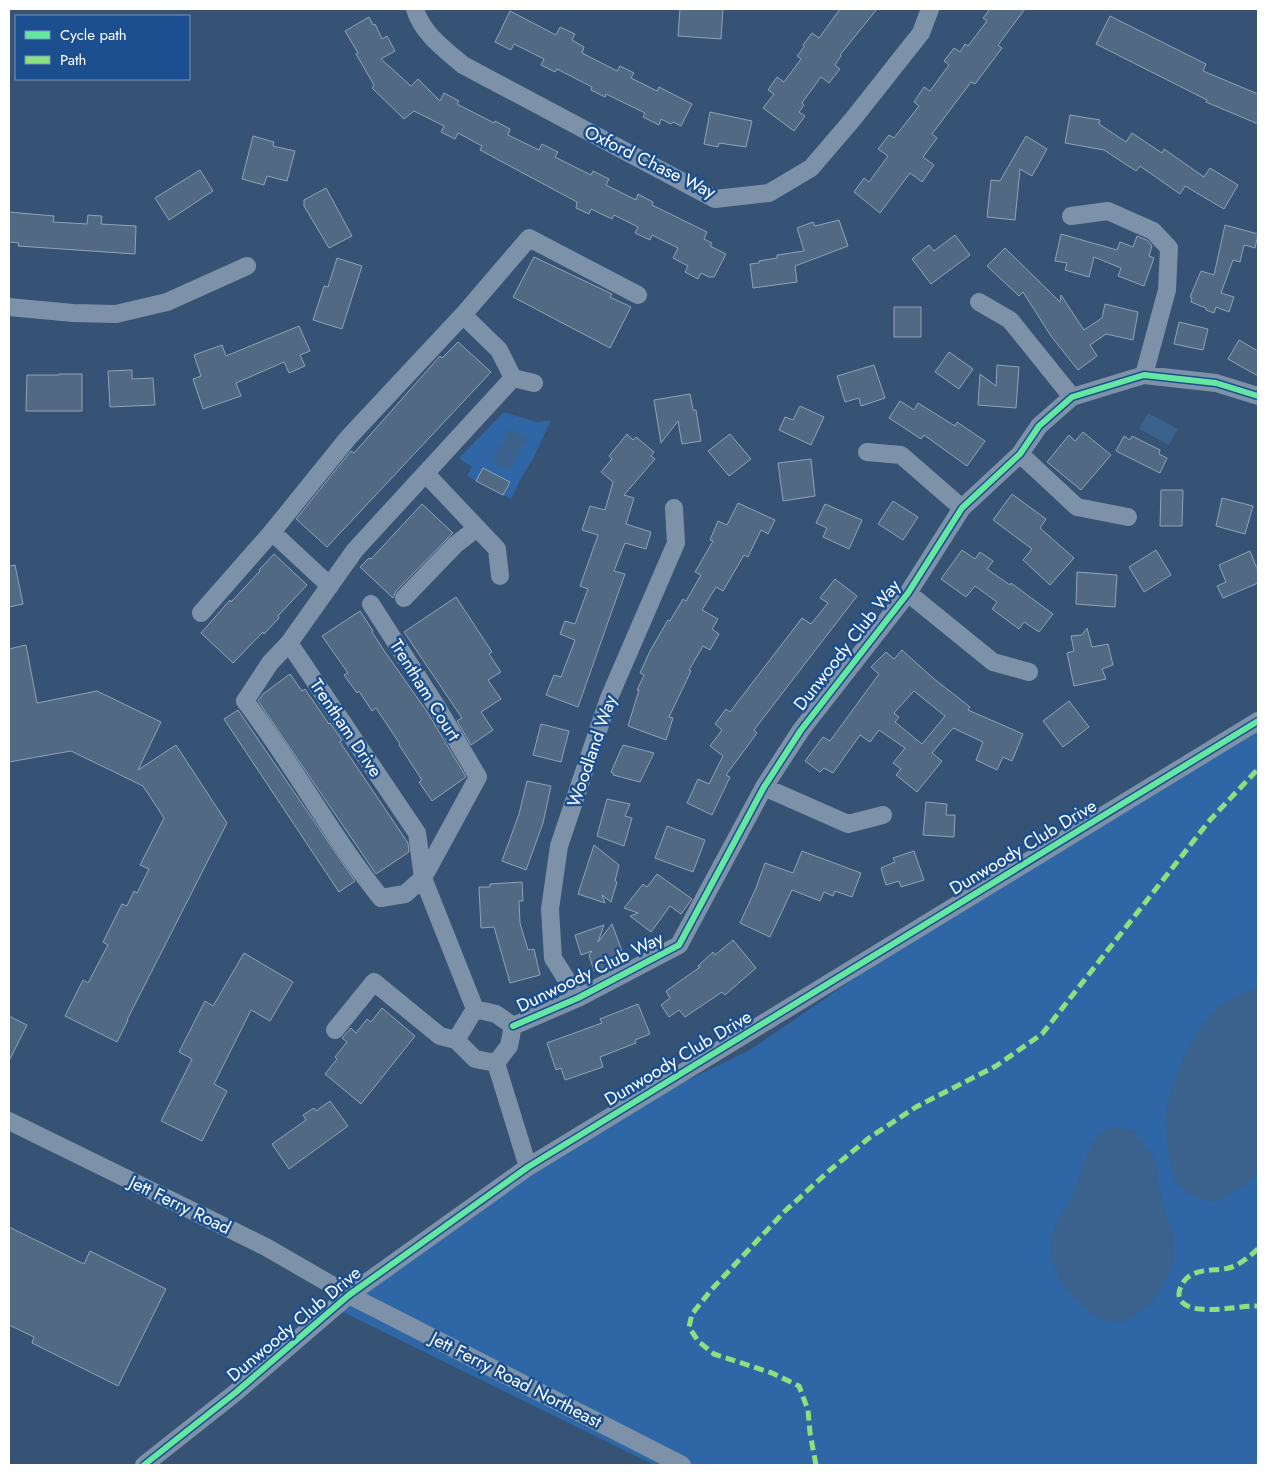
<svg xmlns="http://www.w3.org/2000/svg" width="1267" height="1474" font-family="Jost,sans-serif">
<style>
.green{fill:#2f66a5}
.water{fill:#3b618d}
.building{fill:#526984;stroke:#92a2b6;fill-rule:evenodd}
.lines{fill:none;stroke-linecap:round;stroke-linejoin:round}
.minor{stroke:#7d92a8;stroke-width:18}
.quiet{stroke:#8de07e;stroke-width:5;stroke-dasharray:10 5;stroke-linecap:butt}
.cycleway-casing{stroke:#1b4f8f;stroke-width:9}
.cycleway{stroke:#66e7a1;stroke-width:6}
.labels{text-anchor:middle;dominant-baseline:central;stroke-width:5;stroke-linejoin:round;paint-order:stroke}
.street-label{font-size:18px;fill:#fff;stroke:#1b4f8f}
</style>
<rect width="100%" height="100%" fill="#365274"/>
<path class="green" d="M504 412 536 422 551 420 533 459 521 478 511 499 467 476 472 467 459 458Z
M1258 726V1465H654L341 1311 533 1155 750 1050 1004 876Z"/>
<path class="water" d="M1148 413 1178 429 1169 445 1139 429Z
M509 430 519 432 527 439 510 469 499 467 496 462 492 460Z
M1258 987V1172L1246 1185 1214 1202C1203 1199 1189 1196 1180 1187 1173 1180 1170 1160 1168 1151 1167 1143 1165 1133 1165 1125 1166 1091 1192 1029 1218 1008 1231 998 1243 992 1258 987Z
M1113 1127 1135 1131 1156 1162 1159 1187 1165 1212 1174 1236 1173 1262 1163 1285 1148 1306 1127 1321C1120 1321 1108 1322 1101 1319 1074 1306 1044 1267 1052 1236 1057 1220 1068 1207 1074 1192 1085 1169 1085 1134 1113 1127Z"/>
<path class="building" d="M680 9H723L721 39 678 36Z
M840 9H877L840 55 841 56 835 65 840 69 829 83 821 77 804 100 802 103 804 105 799 112 805 116 794 131 763 108 774 94 768 90 777 77 784 82 801 59 797 56 804 47 803 45 812 33 819 38Z
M990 9H1025L998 45 1002 48 975 84 971 82 932 134 937 138 923 157 934 165 922 182 910 173 880 213 854 192 864 178 869 182 888 156 878 149 889 135 894 138 919 106 914 102 924 87 930 91 949 65 944 61 954 48 960 52 965 44 968 46 987 21 983 18Z
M510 11 556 35 560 27 575 34 572 40 584 47 582 53 617 71 620 66 634 73 631 78 657 91 659 87 692 104 681 126 673 122 671 124 661 119 659 125 643 117 645 113 606 94 605 97 591 90 592 87 557 69 555 72 541 65 544 59 514 44 511 50 495 42Z
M1110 16 1206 64 1203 71 1258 94V124L1206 102 1207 100 1096 44Z
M369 17 373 25 375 24 382 39 387 36 395 51 381 59 411 86 418 79 440 101 444 93 459 101 457 104 494 123 495 121 510 129 508 135 539 150 542 144 558 152 555 157 591 175 593 171 609 179 606 185 636 200 638 194 653 202 652 205 707 232 704 239 712 243 710 246 726 254 714 277H709L701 273 698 279 685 272 688 266 673 258 678 248 652 235 650 240 635 233 638 227 614 215 612 219 591 209 589 214 576 208 577 202 480 150 482 146 458 133 455 139 441 132 444 126 414 111 404 119 372 88 374 85 356 54 358 53 345 31Z
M710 112 752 121 746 147 719 143 718 147 704 144Z
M1070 115 1100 120 1099 124 1126 142 1132 133 1162 153 1164 149 1204 177 1210 168 1238 185 1224 209 1185 186 1180 194 1140 166 1136 171 1104 150 1065 143Z
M253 136 274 142 273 146 295 151 287 181 267 176 264 185 242 179Z
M1026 136 1047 149 1032 176 1020 169 1015 220 987 217 991 180 1000 181Z
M200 170 213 191 169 220 155 198Z
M326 188 352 236 329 248 304 206V200Z
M9 212 54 216 53 222 87 224 88 215 102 216 101 224 136 226 135 254 18 246 19 243 9 242Z
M839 220 848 246 795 266 797 282 753 288 750 264 759 263V261L777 258V255L804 251 797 228 813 222 815 226Z
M1225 225 1258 234 1255 248 1244 245 1240 262 1233 260 1221 293 1234 297 1229 312 1216 307 1214 313 1206 310V308L1191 302 1192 298 1190 297 1201 271 1214 275Z
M1061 234 1117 250 1120 242 1133 247 1137 236 1147 240 1152 246 1149 256 1154 258 1144 286 1118 276 1121 268 1094 257 1089 277 1065 270 1067 263 1055 261Z
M955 235 970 255 931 284 912 259 929 245 934 251Z
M1005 248 1060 302 1061 295 1084 330 1102 318 1105 304 1138 312 1133 340 1106 334 1090 345 1097 356 1078 370 1051 336 1023 292 1019 296 987 266Z
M534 257 612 294 610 297 631 307 610 348 513 297Z
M337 258 362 266 342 329 313 320 324 286 328 287Z
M894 307H921V337H894Z
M1179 322 1208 329 1203 350 1174 344Z
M299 326 310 351 300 355 305 366 289 373 284 362 236 383 241 396 203 409 193 379 201 376 194 355 222 345 226 356Z
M1239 340 1258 351V376L1228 359Z
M458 342 491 372 327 547 296 519 351 451 354 453 440 356 442 358Z
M949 352 973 369 959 389 935 372Z
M874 365 885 398 861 406 859 398 845 402 837 376Z
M997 365 1019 367 1016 408 978 405 980 374 996 386Z
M132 370V379L153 378 155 405 110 407 108 371Z
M59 374H82V411H26L27 375H59Z
M690 394 693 410H696L701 441 682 444 678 421 661 443 654 400Z
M900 401 914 410 918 403 955 426 957 422 985 441 967 466 924 435 921 439 889 418Z
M800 406 824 417 811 445 779 430 785 417 793 420Z
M1083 432 1111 455 1081 490 1047 462 1069 435 1075 441Z
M627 434 633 440 636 437 654 452 651 456 655 459 624 495 634 498 626 524 651 532 646 549 625 543 614 571 625 574 578 707 546 695 554 675 561 677 575 640 560 634 565 621 575 624 588 589 580 586 598 535 582 530 590 506 605 510 613 482 601 472 612 459 609 456Z
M730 434 751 459 729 476 708 451Z
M1124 436 1130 440 1132 436 1160 450 1159 454 1167 458 1160 473 1116 451Z
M811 459 815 496 783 501 778 463Z
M483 468 510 482 503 495 476 481Z
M1161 490H1183L1182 526H1160Z
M1012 494 1046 519 1040 528 1074 558 1050 585 1023 560 1032 549 993 520Z
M1222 498 1253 506 1245 534 1216 526Z
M893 501 918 517 903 540 878 524Z
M738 503 775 520 768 534 761 530 748 557 744 555 723 591 716 587 702 610 718 619 712 629 719 634 710 650 703 646 689 670 691 671 669 717 673 718 666 740 628 726 639 690H637L644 675 640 673 650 651 668 620 670 621 683 599 686 601 701 575 695 572 713 541 710 540 718 521 727 525Z
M422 504 453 533 396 591 393 598 360 567 369 558 371 559Z
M825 504 862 520 849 549 823 537 827 528 816 523Z
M962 550 975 559 980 552 993 561 987 569 1010 585 1011 583 1053 614 1039 632 1024 622 1019 629 992 609 997 602 975 586 966 597 941 579Z
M1156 550 1171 575 1144 592 1129 567Z
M1250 551 1258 571V583L1223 598 1217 586 1226 582 1219 565Z
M274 554 307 585 278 616 279 618 264 634 263 632 233 663 201 633 230 600 231 602 260 571 259 570Z
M15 565 23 604 9 607V566Z
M1077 572 1117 575 1115 607 1076 604Z
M835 579 857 596 754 730 757 733 726 775 730 777 712 815 687 803 698 779 709 784 723 756 710 746 722 730 715 724 726 709 730 712 802 618 811 624 828 603 820 598Z
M456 597 492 652 489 654 501 672 488 680 501 699 481 712 493 730 471 745 457 721 462 718 404 632Z
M360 611 373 631 372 632 383 649 428 713 466 777 432 801 419 782 422 780 399 745 400 744 376 708 372 711 359 691 357 693 344 675 348 673 322 636Z
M1087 628 1092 647 1108 644 1113 665 1102 669 1106 679 1074 686 1067 653 1074 651 1071 636 1082 635Z
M26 645 37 703 97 691 161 722 138 770 176 745 227 823 127 1020H128L117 1042 65 1016 83 980 88 983 108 945 103 942 122 904 127 906 134 891 137 893 149 869 140 865 164 818 143 786 71 751 9 762V649Z
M902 650 933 678 970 707 968 710 1023 734 1012 761 1003 757 997 770 976 760 983 742 953 728 932 753 942 761 917 792 896 775 901 769 893 763 905 748 879 730 870 742 860 735 833 773 824 768 820 772 805 761 823 737 830 741 879 674 871 667 886 652 894 659ZM914 691 945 716 922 744 895 722 899 717 894 713Z
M290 674 302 691 305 689 329 724 330 723 342 740 340 742 408 843 409 852 376 874 258 701 263 694Z
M1069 701 1089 727 1063 747 1043 721Z
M238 710 355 881 339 892 224 719Z
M541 724 569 731 561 762 533 755Z
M623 745 654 753 640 782 613 775 614 774 611 772Z
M527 781 551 786 543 823 526 870 502 861 519 814Z
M607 799 630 804 625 816 632 818 624 846 597 836Z
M926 802 947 804 946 815H955L954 837 923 835Z
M667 826 705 840 693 872 655 858Z
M594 845 619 865 615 881 617 882 611 902 602 895 605 903 578 894Z
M802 851 861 873 852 897 835 891 833 896 824 892 820 901 792 890 770 937 740 923 756 888 765 863 793 873Z
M914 851 924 880 901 887 899 881 886 885 881 868 895 862 893 858Z
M657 874 692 899 681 914 670 906 651 932 630 916 638 913 624 908 643 884 647 887Z
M522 882 523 901H519L520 923 528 950 534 949 540 975 510 983 494 927 481 928 479 887H490V884Z
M612 924 622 951 618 953 622 962 594 971 589 955 592 951 581 955 575 935 604 925 598 942Z
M733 940 756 968 725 995 722 992 685 1017 679 1010 669 1017 661 1005 670 998 666 991 700 967 698 966 713 952 715 955Z
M244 953 293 982 270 1021 251 1010 214 1084 227 1091 202 1141 161 1121 192 1059 179 1052 205 1001 213 1006Z
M638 1004 650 1034 635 1040 636 1043 600 1057 603 1067 565 1080 561 1068 556 1070 547 1043 602 1023 600 1019Z
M382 1008 415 1036 361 1104 325 1074 337 1059 335 1057 347 1042 342 1038 351 1028 356 1033 367 1019 371 1022Z
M9 1016 27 1025 9 1061Z
M330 1101 348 1126 289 1169 272 1144 306 1120 303 1115 314 1108 316 1111Z
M9 1227 84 1264 90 1251 166 1289 118 1386 32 1343 34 1337 9 1325Z"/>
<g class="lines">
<path class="minor" d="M415 9C422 33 444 49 463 65L715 199 769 193 811 168 853 119 921 33 930 9
M1071 216 1108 211 1153 231 1169 248 1167 290 1144 375
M979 302 1010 320 1072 397
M9 307 73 313 116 314 167 302 247 266
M534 383 513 378 499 350 463 315 529 238 638 295
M867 452 901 455 962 508
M1020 454 1077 507 1128 517
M426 474 497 549 500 576
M272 532 330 586
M908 593 993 662 1029 672
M404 598 455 545 477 528
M371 604 437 707 478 777 423 878 405 894 381 898C331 836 294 765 245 701L270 663 289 643 355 550 513 378
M201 613 272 532 348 438 463 315
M289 643 417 833 423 878 475 1009
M764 787 848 824 883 815
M578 998 553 958 550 909 559 846 609 698 676 543 674 508
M513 1026 578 998 679 945 764 787 801 730 908 593 962 508 1020 454 1039 426 1072 397 1144 375 1216 383 1258 396
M335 1030 374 982 440 1036 456 1040 475 1059 496 1063 509 1046 513 1026
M456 1040 475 1009 496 1014 513 1026
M496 1063 528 1167
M9 1121 266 1247 349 1295 682 1465
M144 1465 235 1393 349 1295 528 1167 1258 721"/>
<path class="quiet" d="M1258 1249C1250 1256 1240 1265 1229 1268 1212 1272 1188 1266 1180 1289 1178 1294 1179 1299 1183 1303 1187 1307 1195 1309 1201 1309 1220 1311 1239 1306 1258 1306
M816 1465 810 1433 808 1410 799 1386 772 1373 714 1354 698 1341 689 1327 692 1314 712 1289 785 1211 830 1170 869 1138 916 1107 996 1066 1042 1034 1210 820 1258 769"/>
<g class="cycleway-casing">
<path id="cycleway" d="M513 1026 578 998 679 945 764 787 801 730 908 593 962 508 1020 454 1039 426 1072 397 1144 375 1216 383 1258 396
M144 1465 235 1393 349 1295 528 1167 1258 721"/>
</g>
<use href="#cycleway" class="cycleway"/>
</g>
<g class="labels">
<g class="street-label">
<text transform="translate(650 162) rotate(26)">Oxford Chase Way</text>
<text transform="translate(847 645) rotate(-52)">Dunwoody Club Way</text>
<text transform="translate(425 690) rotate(58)">Trentham Court</text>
<text transform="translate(346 728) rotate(56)">Trentham Drive</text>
<text transform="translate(592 751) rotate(-71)">Woodland Way</text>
<text transform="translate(1023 847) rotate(-31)">Dunwoody Club Drive</text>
<text transform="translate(590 972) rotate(-26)">Dunwoody Club Way</text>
<text transform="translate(678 1058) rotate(-31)">Dunwoody Club Drive</text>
<text transform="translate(180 1205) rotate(26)">Jett Ferry Road</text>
<text transform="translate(294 1324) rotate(-40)">Dunwoody Club Drive</text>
<text transform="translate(516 1380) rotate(27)">Jett Ferry Road Northeast</text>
</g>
</g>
<rect width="1267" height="1474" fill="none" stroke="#ffffff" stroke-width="20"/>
<rect x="15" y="15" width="175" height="65" fill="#1b4f8f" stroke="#7695bc"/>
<rect x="25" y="31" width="25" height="8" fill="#66e7a1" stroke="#7695bc"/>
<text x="60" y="40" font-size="15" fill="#ffffff">Cycle path</text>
<rect x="25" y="56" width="25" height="8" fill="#8de07e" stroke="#7695bc"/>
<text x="60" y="65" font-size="15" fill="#ffffff">Path</text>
</svg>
